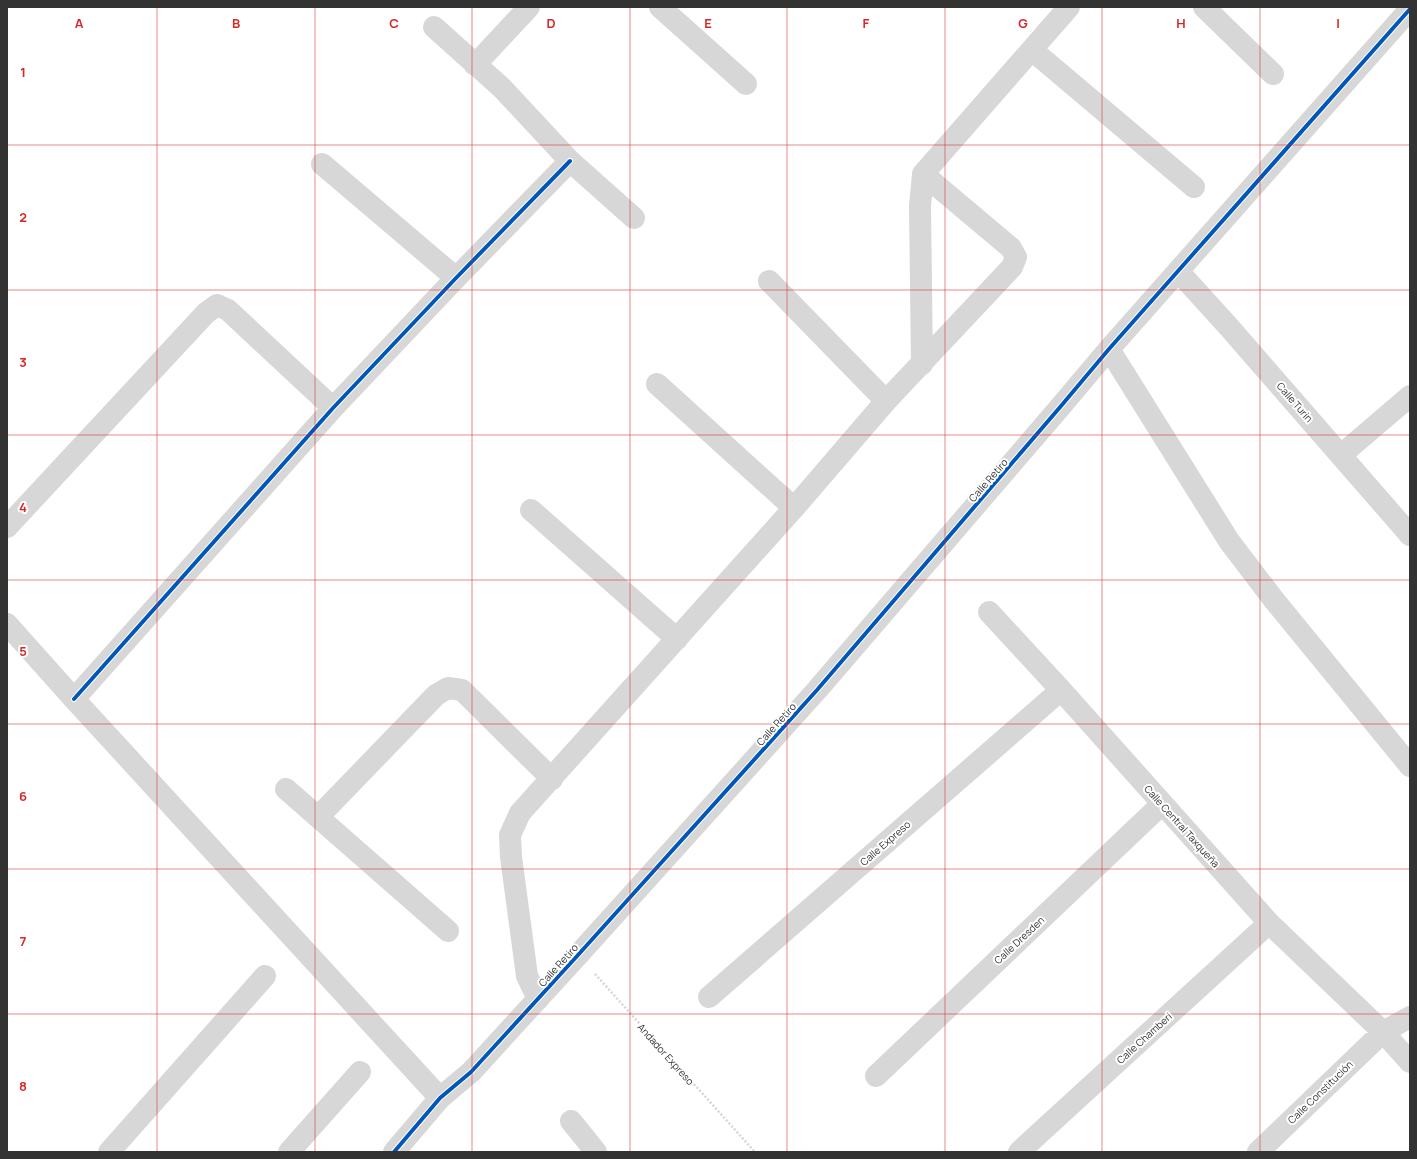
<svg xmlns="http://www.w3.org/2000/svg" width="1417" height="1159" font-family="Manrope,sans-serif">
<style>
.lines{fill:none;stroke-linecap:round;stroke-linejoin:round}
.path{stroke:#d6d6d6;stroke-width:2.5;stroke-dasharray:2 2;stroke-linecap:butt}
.street{stroke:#d7d7d7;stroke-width:22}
.cycleway-casing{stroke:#fff;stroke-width:6}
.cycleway{stroke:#0057b8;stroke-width:4}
.grid{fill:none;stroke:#d62828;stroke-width:1;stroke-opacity:0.55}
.labels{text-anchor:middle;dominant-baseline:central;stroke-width:4;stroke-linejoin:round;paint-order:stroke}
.street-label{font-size:10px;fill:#333;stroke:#fff}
.grid-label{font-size:13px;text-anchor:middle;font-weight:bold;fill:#d62828;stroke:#fff;stroke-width:4;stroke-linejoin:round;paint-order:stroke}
</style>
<rect width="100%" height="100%" fill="#fff"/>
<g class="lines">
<path class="path" d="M595 974 755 1152"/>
<path class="street" d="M660 7 746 84
M1204 7 1273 74
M434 27 502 88 570 161 634 218
M1032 50 1194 187
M475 65 529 7
M322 164 456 278
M1178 271 1228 326 1410 535
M769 281 886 401
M1109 349 1229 541 1274 600 1410 766
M922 364 920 206 923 174
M657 384 794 508
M1341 455 1410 396
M531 510 677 639
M7 527 206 313 217 305 228 310 333 408
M989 612 1061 690 1269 923 1383 1032 1410 1062
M7 624 74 699 440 1098
M74 699 333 408 456 278 570 161
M286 789 448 931
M318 817 436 695 448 688 462 690 552 779
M709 997 1061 690
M538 999 527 976 511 857 510 835 520 813 794 508 886 401 1012 267 1016 257 1011 248 923 174 1069 7
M876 1076 1162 804
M571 1121 596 1152
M109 1152 265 976
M289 1152 360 1072
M394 1152 440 1098 471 1072 578 955 817 690 1061 406 1109 349 1410 9
M1019 1152 1269 923
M1258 1152 1383 1032 1410 1017"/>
<g class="cycleway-casing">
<path id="cycleway" d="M74 699 333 408 456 278 570 161
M394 1152 440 1098 471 1072 578 955 817 690 1061 406 1109 349 1410 9"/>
</g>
<use href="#cycleway" class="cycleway"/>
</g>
<path class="grid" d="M157 7V1152M315 7V1152M472 7V1152M630 7V1152M787 7V1152M945 7V1152M1102 7V1152M1260 7V1152M7 145H1410M7 290H1410M7 435H1410M7 580H1410M7 724H1410M7 869H1410M7 1014H1410"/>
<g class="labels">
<g class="street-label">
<text transform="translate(1295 402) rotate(49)">Calle Turin</text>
<text transform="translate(988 480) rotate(-49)">Calle Retiro</text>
<text transform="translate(776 724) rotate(-48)">Calle Retiro</text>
<text transform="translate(1182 826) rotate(48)">Calle Central Taxqueña</text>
<text transform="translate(885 843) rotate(-41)">Calle Expreso</text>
<text transform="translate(1019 940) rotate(-43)">Calle Dresden</text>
<text transform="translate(558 965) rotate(-48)">Calle Retiro</text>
<text transform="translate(1144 1038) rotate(-42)">Calle Chamberi</text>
<text transform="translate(666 1054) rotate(48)">Andador Expreso</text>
<text transform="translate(1320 1092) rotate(-44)">Calle Constitución</text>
</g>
</g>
<g class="grid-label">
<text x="79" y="28">A</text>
<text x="236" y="28">B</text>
<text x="394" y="28">C</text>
<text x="551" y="28">D</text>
<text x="708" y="28">E</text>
<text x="866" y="28">F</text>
<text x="1023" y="28">G</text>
<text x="1181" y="28">H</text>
<text x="1338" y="28">I</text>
<text x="23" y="77">1</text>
<text x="23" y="222">2</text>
<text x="23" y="367">3</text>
<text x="23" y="512">4</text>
<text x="23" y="656">5</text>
<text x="23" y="801">6</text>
<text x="23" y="946">7</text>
<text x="23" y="1091">8</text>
</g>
<rect width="1417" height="1159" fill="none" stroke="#333333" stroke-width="16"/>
</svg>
